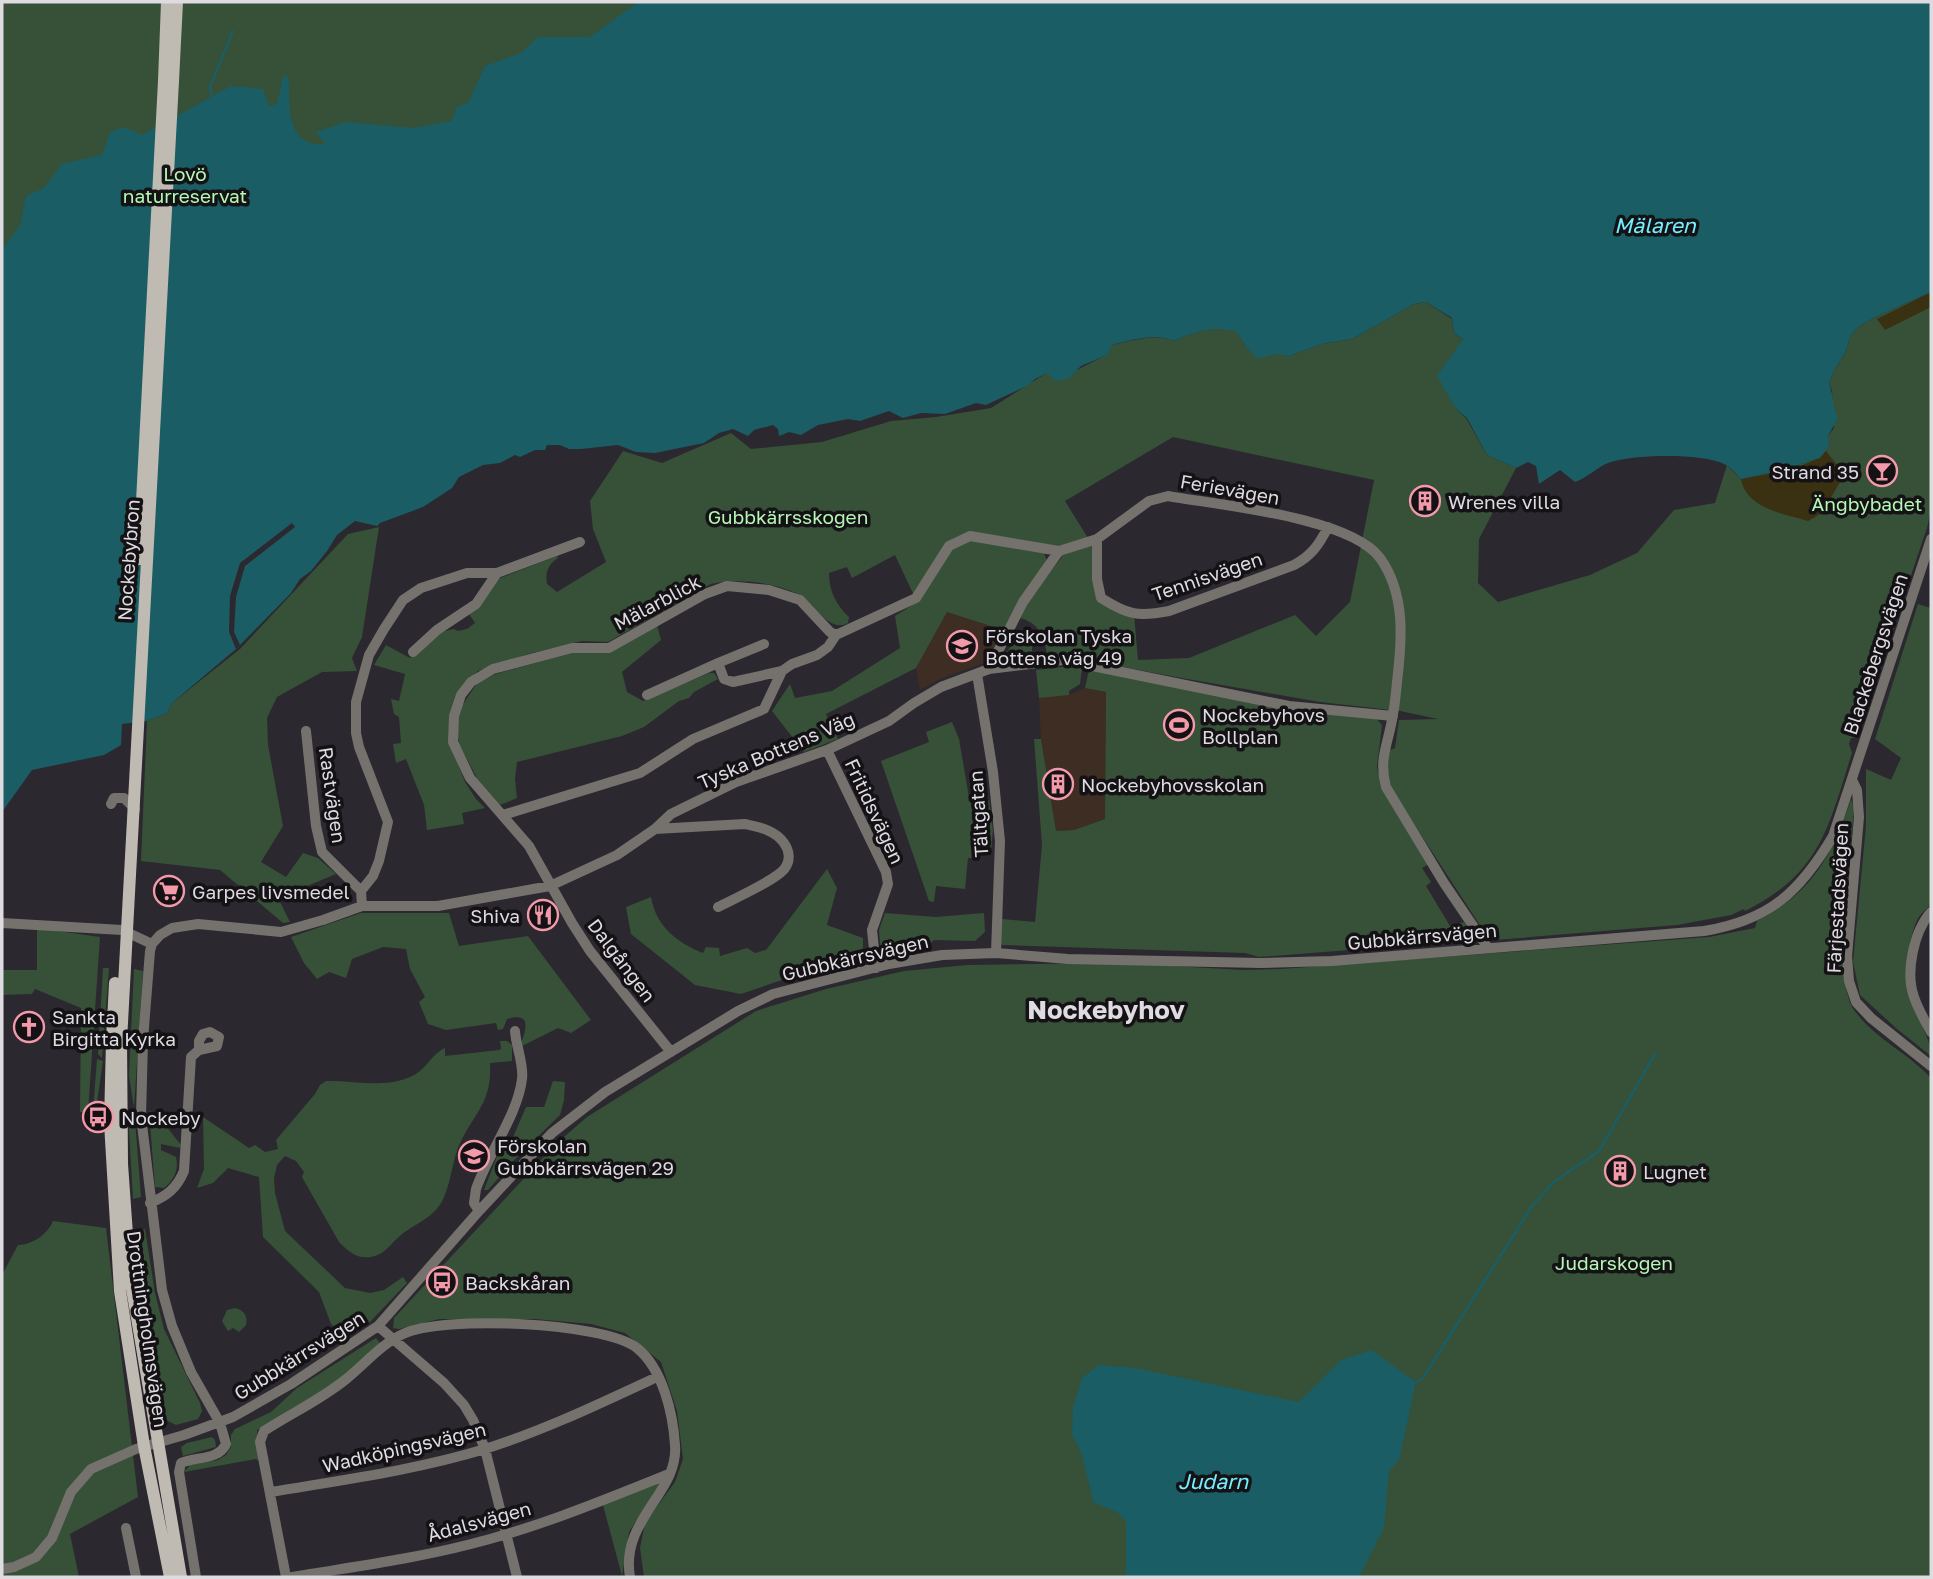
<svg xmlns="http://www.w3.org/2000/svg" width="1933" height="1579" font-family="'Golos Text',sans-serif">
<style>
.education{fill:#3e2d23}
.green{fill:#365137;fill-rule:evenodd}
.sand{fill:#393111}
.water{fill:#1a5d64}
.pier{fill:#2c2830}
.lines{fill:none;stroke-linecap:round;stroke-linejoin:round}
.stream{stroke:#1a5d64;stroke-width:2.5}
.minor{stroke:#75726e;stroke-width:10}
.major{stroke:#c0bbb2;stroke-width:12}
.major-bridge{stroke:#c0bbb2;stroke-width:12}
.labels{text-anchor:middle;dominant-baseline:central;stroke-width:7;stroke-linejoin:round;paint-order:stroke}
.park-label{font-size:19px;fill:#b5f8b6;stroke:#141215}
.poi-label{font-size:19px;fill:#dedbe1;stroke:#141215;text-anchor:start}
.street-label{font-size:19px;fill:#dedbe1;stroke:#141215}
.water-label{font-size:21px;font-style:italic;fill:#73effd;stroke:#141215}
.district-label{font-size:26px;font-weight:bold;fill:#dedbe1;stroke:#141215}
</style>
<rect width="100%" height="100%" fill="#2c2830"/>
<path class="education" d="M947 612 1003 630 987 662 940 679 920 690 916 668Z
M1085 688 1106 692 1105 819 1074 830 1056 831 1041 739 1039 698 1071 694Z"/>
<path class="green" d="M2 2H1530L2 506Z
M1931 292V509L1927 528 1856 738H1851L1849 744 1852 753C1828 828 1821 873 1745 911L1744 909 1731 915 1677 925 1495 940 1487 936 1391 789 1386 764 1387 751 1395 748 1399 720 1438 719 1400 711 1320 702 1176 677 1070 657 1047 654C1044 636 1039 623 1020 618L1027 602 1062 557 1060 545 1044 554 1047 560 1003 630 947 612 916 668 826 714 838 739 804 752 772 711 790 684 795 698 832 691 900 648 895 616 917 602 895 555 852 578 847 567 829 573C829 591 836 605 849 617L848 623C827 634 814 600 796 593 771 582 737 578 711 584L608 642 582 641 528 654 478 671 468 680 450 742 465 782 476 799 485 808 462 813 464 824 427 830 424 805 406 759 396 763 393 744 401 743 399 717 394 714 391 699 399 701 405 674 374 665 386 645 410 658 441 632 454 629 458 631 467 629 475 623 469 614 498 579 557 556 558 558C548 564 545 573 547 584L557 592 606 562 593 529 590 501 623 451 662 463 731 433 751 449 822 442 891 421 936 417 991 408 1048 372H1073L1106 355 1112 345C1133 341 1153 333 1174 341 1195 331 1215 325 1237 331L1247 348 1289 356 1322 344 1352 339 1414 304 1426 302 1452 319 1454 333 1463 339 1460 345 1456 409 1466 418 1487 455 1516 468 1479 539 1478 583 1498 602 1590 575 1637 553 1674 510 1715 503 1727 465 1741 479 1782 470 1820 458 1828 436 1834 428 1832 390 1829 384C1832 372 1838 365 1844 354 1849 346 1848 337 1856 329 1866 319 1915 300 1931 292ZM1173 437 1374 480 1350 602 1316 636 1295 615 1189 658 1138 660 1134 614 1101 598 1094 536 1088 538 1065 501Z
M379 527 362 637 352 658 357 671 322 672 277 697 267 718 268 745 283 826 261 862 286 877 303 853 318 858 336 874 278 898 290 922 283 923 220 870 141 861 147 721 167 713 172 703 240 649 348 534Z
M1918 604 1931 608V904C1927 909 1920 914 1917 920 1908 941 1902 979 1910 1000 1917 1018 1931 1038 1931 1056L1897 1029 1860 995 1853 962 1866 826V769L1891 780 1901 758 1875 739Z
M657 625 661 640 622 672 627 692 643 701 709 673H714L718 679 694 692 689 698 679 701 644 727 622 736 517 762 515 779 517 798 500 805 478 780 459 744 457 730 460 709 477 683 496 674 571 653 589 651Z
M1022 629 1032 639V652C1024 661 1013 662 1005 655L1016 638 1014 636 1015 631Z
M1063 667 1082 669 1080 684 1069 691V695L1039 698 1036 670Z
M1089 670 1376 718 1382 725 1377 767 1383 790 1429 864 1422 868 1431 882 1426 886 1450 926 1464 922 1470 932 1469 938 1464 941 1259 957 1245 953 1002 945 999 941 1002 919 1035 922 1042 845 1034 739H1041L1056 831 1074 830 1105 819 1106 692 1085 688Z
M952 722 959 739 970 803 989 800 993 830 991 850 972 849V858H968L965 889 936 886 934 902 929 901 881 761 929 742 926 732Z
M1851 799 1854 807C1852 850 1832 979 1854 1010 1874 1038 1908 1053 1931 1078V1577H644L640 1548 645 1523 675 1482 683 1459 677 1411 661 1362 625 1333 591 1324 535 1319H439L399 1329 393 1328 394 1318 557 1143 587 1117 756 1011 826 989 904 971 967 965 1118 963 1244 970 1281 969 1709 937 1755 928 1757 921C1812 893 1832 856 1851 799Z
M827 869 837 888 827 925 863 938V956L826 965 741 994 695 985 631 934 626 907 651 897C656 926 676 942 703 953L706 947 719 948 720 956 747 948 755 953 766 950Z
M361 913H449L459 946 528 936 591 1020 571 1033 558 1028 520 1047C524 1034 535 1011 507 1019L503 1029 498 1030 496 1023 446 1030 428 1024 419 1002 425 997 410 969 406 949 383 947 352 959 346 978 329 972 317 979 304 963 291 937Z
M885 913 936 917 984 913 985 932 975 941 934 940 924 949 881 955 879 930Z
M37 928 100 937 88 1112H80L81 1008 35 989 32 994 2 995V970H37Z
M103 968H109L102 1058 98 1054Z
M134 969 143 971 134 1108 129 1076Z
M500 1041H507L512 1045V1061L490 1063C492 1101 477 1110 461 1141 452 1159 452 1179 444 1197 436 1217 416 1223 401 1235 391 1243 385 1255 371 1257 357 1259 349 1252 339 1242L302 1177 304 1172 296 1161 285 1156 277 1165 274 1178 275 1193 285 1231 345 1288 370 1293 384 1290 403 1277 407 1283 370 1322 342 1338 331 1324 319 1292 263 1237 259 1177 228 1168 213 1183 197 1188 204 1169 203 1117 249 1148 255 1145 265 1152 278 1149 276 1140 315 1094 320 1085 326 1081C355 1080 389 1090 416 1074 427 1067 433 1053 445 1048V1056L499 1050 501 1049Z
M97 1059 103 1061 96 1109 93 1110Z
M553 1081 565 1082 564 1100 560 1115 518 1156 488 1190H484L501 1146 508 1149 526 1107H544Z
M149 1111 162 1113V1121L181 1145 180 1148 161 1144V1150L176 1157C179 1170 174 1180 164 1188L155 1187Z
M135 1120 141 1197 133 1199 129 1130 130 1125Z
M53 1221 106 1228 138 1497 70 1534 79 1577H2V1275L18 1245C32 1245 48 1234 53 1221Z
M139 1229H145L155 1293 164 1329 200 1403 202 1411 198 1419 176 1425 164 1419 141 1285Z
M235 1308C244 1310 248 1316 246 1325L239 1332 233 1328 228 1331 222 1321 227 1310Z
M376 1338 380 1343 341 1379 257 1430 259 1461 256 1459 184 1472 190 1465 218 1460 226 1455 231 1447V1435L235 1429 271 1412 297 1388Z
M212 1437 215 1440 216 1447 183 1456 181 1447 187 1443Z
M658 1482 660 1484 629 1532 622 1576 603 1505Z"/>
<path class="sand" d="M1931 292V307L1885 330 1877 319Z
M1826 451 1841 470 1840 482 1822 513 1808 521C1783 514 1746 508 1741 479 1764 474 1811 469 1826 451Z"/>
<path class="water" d="M638 2H1931V292C1915 300 1866 319 1856 329 1848 337 1849 346 1844 354 1838 365 1832 372 1829 384 1834 395 1832 407 1838 418L1828 436 1829 446 1820 458 1782 470 1741 479C1736 474 1731 467 1724 464 1703 453 1632 454 1608 463 1596 468 1587 478 1575 482L1560 470 1539 484 1536 466 1528 462 1516 468 1487 455 1467 418 1456 409 1437 376 1463 339 1454 333 1452 318 1426 302 1414 304 1352 339 1322 344 1289 356 1275 354 1258 359 1247 348 1237 332C1215 325 1195 331 1174 341 1154 333 1133 340 1112 345L1107 355 1081 366 1068 379 1056 381 1047 373 1035 379 1029 385 986 405 976 403 945 414 921 413 903 418 889 411 860 421 848 419 818 425 801 435 789 432 779 436 778 429 773 425 754 430 748 436 733 429 719 433 704 443 655 453 636 452 618 445 581 449H569L560 445H547L545 450H535L520 457 515 455 500 463 483 465 459 477 452 488 423 507 380 523 377 526 355 521 337 535 327 551 311 571 300 579 291 593 236 649 172 703 167 713 147 721 122 724 121 745 104 755 32 770 2 812V249L20 226 26 196 44 188 62 164 102 155 110 132 124 127 142 135 231 86 263 89 269 106 277 104 283 76 289 77C289 103 285 148 325 144L316 132 345 122 413 128 452 121 457 107 468 103 485 66 521 53 538 37H590Z
M1371 1350 1416 1382 1399 1460 1389 1471 1384 1527 1359 1577H1123L1126 1572V1521L1117 1512 1094 1503 1081 1452 1072 1435 1073 1408 1082 1378 1099 1365 1135 1368 1299 1402 1341 1360Z"/>
<path class="pier" d="M292 523 295 527 245 566 236 597 234 632 240 645 236 649 229 632 230 596 240 563Z"/>
<g class="lines">
<path class="stream" d="M212 96 210 87 233 31
M1416 1382 1423 1378 1532 1206 1555 1181 1599 1151 1655 1054"/>
<path class="minor" d="M1097 539V579L1101 598C1128 615 1138 617 1169 611L1294 565C1311 556 1319 545 1328 527
M764 644 718 663 724 679 733 682 782 671 792 664 817 655 828 647 836 635 916 598 949 546 970 536 1059 551 1097 539 1149 501 1168 496C1218 505 1350 517 1380 558 1406 594 1402 641 1397 682 1396 693 1395 704 1393 714 1389 743 1378 757 1386 787L1444 883 1488 948
M413 652 437 630 476 604 497 573
M989 669 1023 602 1059 551
M977 674 993 772 1000 841 996 953
M647 695 718 663
M306 731 316 826 322 852 361 891
M827 750 886 872 888 884 872 930 876 968
M1852 780 1857 790 1859 817 1847 956 1849 981 1856 1002 1871 1018 1931 1066
M111 804 114 798H124L135 809
M503 815 640 773 693 739 764 709 782 671
M655 829 745 824C759 827 775 830 784 843 789 850 791 860 785 868 778 879 732 900 718 907
M362 906 361 891 373 876 379 861 388 822 359 747 356 733V702L369 655 384 629 403 600 421 588 467 573H497L580 542
M1931 912C1914 931 1905 972 1914 997 1918 1009 1925 1021 1931 1032
M2 923 122 930 152 944
M671 1052 590 951 572 923 529 846 470 778 453 742 454 716 461 695 471 682 493 669 572 648H609L705 594 727 586 769 590 800 600 830 632 836 635
M150 1203C167 1196 177 1188 184 1171L191 1057 199 1050 217 1046 219 1037 210 1032 203 1034 199 1041V1050
M479 1211 474 1203 476 1189C488 1154 518 1114 522 1079 524 1064 516 1047 515 1031
M378 1326 444 1383 464 1405 473 1420 485 1449 517 1577
M271 1492C342 1480 416 1470 485 1449 545 1430 601 1403 657 1377
M126 1528 136 1577
M2 1569 14 1567 36 1557 52 1538 71 1492 91 1469 136 1449 184 1435 233 1417 291 1384 378 1326 479 1211 552 1133 605 1092 738 1011 773 994 889 964 942 955 996 953 1068 959 1261 963 1332 961 1704 931C1770 920 1800 892 1833 836L1931 539
M196 1577 179 1472 181 1463C196 1456 218 1461 226 1444L220 1423 191 1372 172 1326 162 1290 141 1116 143 1040 150 951 152 944 160 935 172 928 198 924 281 932 323 920 362 906H438L550 886 617 855 655 829 671 814 736 782 827 750 889 721 914 703 941 687 989 669 1063 660 1289 706 1393 716
M286 1577 260 1442 264 1431C290 1414 320 1400 345 1380 363 1366 381 1344 403 1334 442 1315 603 1322 637 1348 663 1369 673 1414 675 1445 679 1493 620 1519 630 1577
M292 1577C351 1567 413 1559 471 1544 539 1527 604 1500 669 1474"/>
<path class="major" d="M164 81 167 2
M173 81 177 2
M112 1041 110 1123 120 1291 144 1446 170 1577
M121 1041 122 1164 130 1277 181 1577"/>
<path class="major-bridge" d="M139 559 164 81
M112 1041 115 983
M121 1041 173 81"/>
</g>
<defs>
<g id="bar-ring" transform="scale(1.575)"><circle r="9.5" fill="#141215" stroke="#f39aaa" stroke-width="1.5"/><path d="M-6-5H6L.8 .8V4.5H3.5V6h-7V4.5H-.8V.8Z" fill="#f39aaa"/></g>
<g id="building-ring" transform="scale(1.575)"><circle r="9.5" fill="#141215" stroke="#f39aaa" stroke-width="1.5"/><path d="M-4-6H4V6H1V3H-1V6H-4ZM-2.5-4.3h1.7v1.8h-1.7ZM.8-4.3h1.7v1.8H.8ZM-2.5-1h1.7V.8h-1.7ZM.8-1h1.7V.8H.8Z" fill="#f39aaa"/></g>
<g id="school-ring" transform="scale(1.575)"><circle r="9.5" fill="#141215" stroke="#f39aaa" stroke-width="1.5"/><path d="M0-5L7-2L0 1L-7-2ZM-4 1L0 2.5L4 1V4Q0 6-4 4Z" fill="#f39aaa"/></g>
<g id="stadium-ring" transform="scale(1.575)"><circle r="9.5" fill="#141215" stroke="#f39aaa" stroke-width="1.5"/><path d="M0-5a6.5 5 0 1 0 0 10a6.5 5 0 1 0 0-10ZM-3.5-1.8h7v3.6h-7Z" fill="#f39aaa"/></g>
<g id="supermarket-ring" transform="scale(1.575)"><circle r="9.5" fill="#141215" stroke="#f39aaa" stroke-width="1.5"/><path d="M-6-5.5h2.5l.6 2H6L4.5 2H-2.5L-4.4-4H-6ZM-1.5 3.2a1.3 1.3 0 1 0 .1 0ZM3 3.2a1.3 1.3 0 1 0 .1 0Z" fill="#f39aaa"/></g>
<g id="restaurant-ring" transform="scale(1.575)"><circle r="9.5" fill="#141215" stroke="#f39aaa" stroke-width="1.5"/><path d="M-5-6h1v4h1v-4h1v4h1v-4h1v5L-1.5 .5V6h-2V.5L-5-1ZM5-6V6H3V1.5H1.5Q1.5-4 5-6Z" fill="#f39aaa"/></g>
<g id="church-ring" transform="scale(1.575)"><circle r="9.5" fill="#141215" stroke="#f39aaa" stroke-width="1.5"/><path d="M-1.2-6h2.4v3.5h3.3v2.4h-3.3V6h-2.4V-.1h-3.3v-2.4h3.3Z" fill="#f39aaa"/></g>
<g id="bus-ring" transform="scale(1.575)"><circle r="9.5" fill="#141215" stroke="#f39aaa" stroke-width="1.5"/><path d="M-5-6H5V4H4V6H2V4H-2V6H-4V4H-5ZM-3.5-4V0h7V-4ZM-3.5 1.2v1.5H-2V1.2ZM2 1.2v1.5H3.5V1.2Z" fill="#f39aaa"/></g>
</defs>
<g fill-rule="evenodd">
<use href="#bar-ring" x="1882" y="471"/>
<use href="#building-ring" x="1425" y="501"/>
<use href="#school-ring" x="962" y="646"/>
<use href="#stadium-ring" x="1179" y="725"/>
<use href="#building-ring" x="1058" y="784"/>
<use href="#supermarket-ring" x="169" y="891"/>
<use href="#restaurant-ring" x="543" y="915"/>
<use href="#church-ring" x="29" y="1027"/>
<use href="#bus-ring" x="98" y="1117"/>
<use href="#school-ring" x="474" y="1156"/>
<use href="#building-ring" x="1620" y="1171"/>
<use href="#bus-ring" x="442" y="1282"/>
</g>
<g class="labels">
<g class="park-label">
<text x="185" y="173">Lovö<tspan x="185" dy="22">naturreservat</tspan></text>
<text x="1867" y="503">Ängbybadet</text>
<text x="788" y="516">Gubbkärrsskogen</text>
<text x="1614" y="1262">Judarskogen</text>
</g>
<g class="poi-label">
<text x="1859" y="471" text-anchor="end">Strand 35</text>
<text x="1448" y="501">Wrenes villa</text>
<text x="985" y="635">Förskolan Tyska<tspan x="985" dy="22">Bottens väg 49</tspan></text>
<text x="1202" y="714">Nockebyhovs<tspan x="1202" dy="22">Bollplan</tspan></text>
<text x="1081" y="784">Nockebyhovsskolan</text>
<text x="192" y="891">Garpes livsmedel</text>
<text x="520" y="915" text-anchor="end">Shiva</text>
<text x="52" y="1016">Sankta<tspan x="52" dy="22">Birgitta Kyrka</tspan></text>
<text x="121" y="1117">Nockeby</text>
<text x="497" y="1145">Förskolan<tspan x="497" dy="22">Gubbkärrsvägen 29</tspan></text>
<text x="1643" y="1171">Lugnet</text>
<text x="465" y="1282">Backskåran</text>
</g>
<g class="street-label">
<text transform="translate(1230 489) rotate(10)">Ferievägen</text>
<text transform="translate(128 560) rotate(-86)">Nockebybron</text>
<text transform="translate(1207 576) rotate(-19)">Tennisvägen</text>
<text transform="translate(657 602) rotate(-28)">Mälarblick</text>
<text transform="translate(1875 654) rotate(-72)">Blackebergsvägen</text>
<text transform="translate(776 750) rotate(-23)">Tyska Bottens Väg</text>
<text transform="translate(333 795) rotate(82)">Rastvägen</text>
<text transform="translate(875 811) rotate(65)">Fritidsvägen</text>
<text transform="translate(978 814) rotate(-94)">Tältgatan</text>
<text transform="translate(1837 898) rotate(-87)">Färjestadsvägen</text>
<text transform="translate(1422 936) rotate(-5)">Gubbkärrsvägen</text>
<text transform="translate(855 957) rotate(-13)">Gubbkärrsvägen</text>
<text transform="translate(622 960) rotate(53)">Dalgången</text>
<text transform="translate(148 1329) rotate(82)">Drottningholmsvägen</text>
<text transform="translate(299 1355) rotate(-32)">Gubbkärrsvägen</text>
<text transform="translate(404 1447) rotate(-13)">Wadköpingsvägen</text>
<text transform="translate(479 1521) rotate(-15)">Ådalsvägen</text>
</g>
<g class="water-label">
<text x="1655" y="225">Mälaren</text>
<text x="1213" y="1481">Judarn</text>
</g>
<g class="district-label">
<text x="1106" y="1009">Nockebyhov</text>
</g>
</g>
<rect width="1933" height="1579" fill="none" stroke="#dedbe1" stroke-width="7"/>
</svg>
